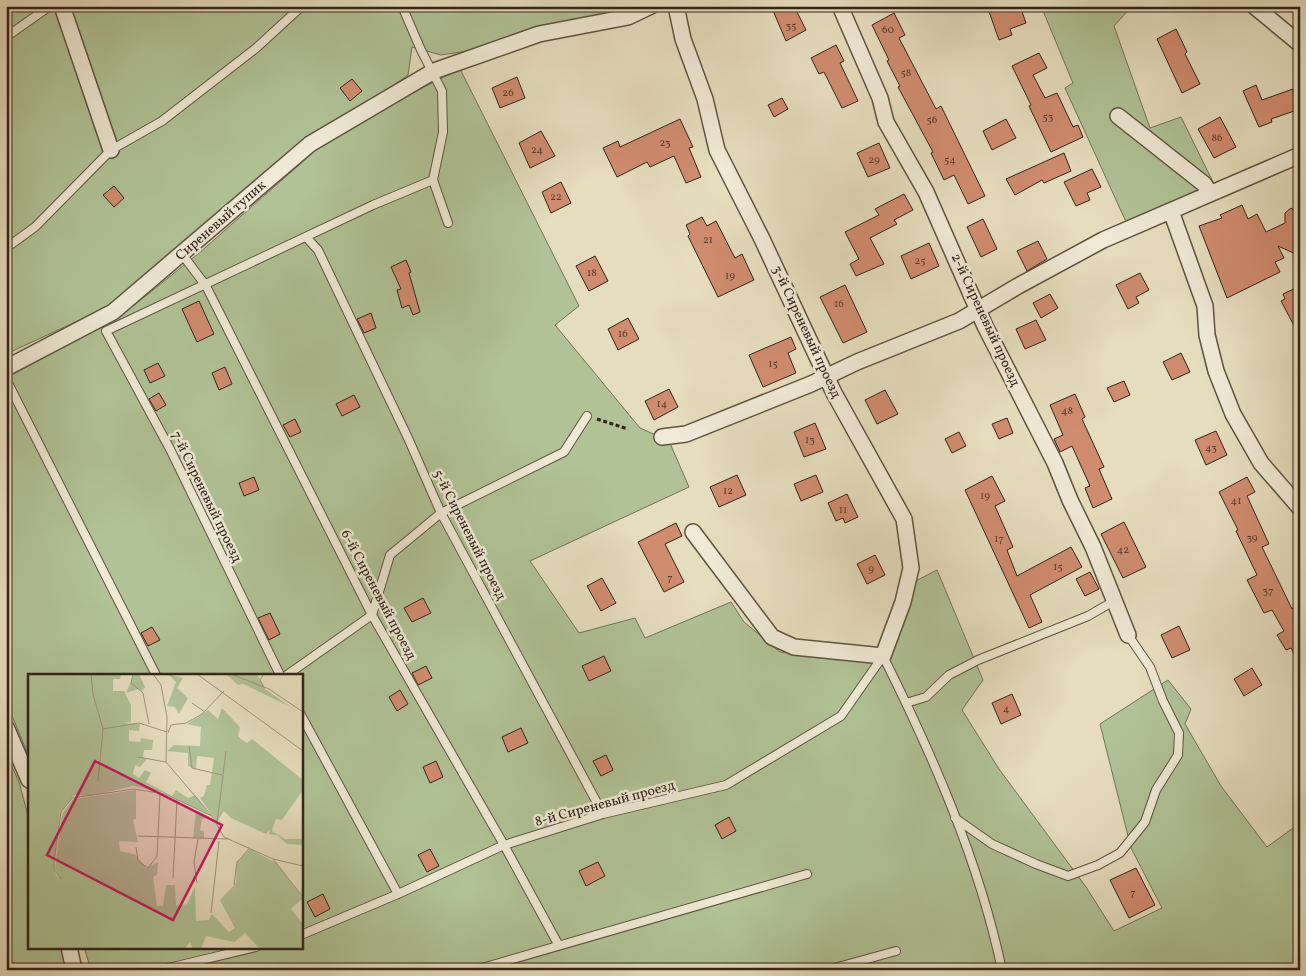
<svg xmlns="http://www.w3.org/2000/svg" width="1306" height="976" font-family="Vollkorn,serif">
<style>
.green{fill:#b0c296;stroke:#717258}
.building{fill:#d08c6f;stroke:#322319}
.lines{fill:none;stroke-linecap:round;stroke-linejoin:round}
.lane-casing{stroke:#5f5242;stroke-width:10}
.street-casing{stroke:#5f5242;stroke-width:18}
.path{stroke:#322319;stroke-width:3;stroke-dasharray:4 2.5;stroke-linecap:butt}
.lane{stroke:#efe9d5;stroke-width:8}
.street{stroke:#efe9d5;stroke-width:15}
.labels{text-anchor:middle;dominant-baseline:central;stroke-width:5;stroke-linejoin:round;paint-order:stroke}
.number-label{font-size:11px;fill:#5a3d2e}
.street-label{font-size:14px;fill:#322319;stroke:#efe9d5}
.inset-road{fill:none;stroke:#9e937c;stroke-width:1}
.view{fill:#c2185b;fill-opacity:0.15;stroke:#c2185b;stroke-width:2.5}
.inset-edge{fill:none;stroke:#322319;stroke-width:2.5}
</style>
<rect width="100%" height="100%" fill="#e6ddbe"/>
<filter id="stains"><feTurbulence type="fractalNoise" baseFrequency=".004" numOctaves="4"/><feColorMatrix values="0 0 0 0 .2 0 0 0 0 .09 0 0 0 0 .02 0 0 0 .5 -.17"/></filter>
<radialGradient id="worn" r=".72"><stop offset=".6" stop-color="#630" stop-opacity="0"/><stop offset="1" stop-color="#630" stop-opacity=".3"/></radialGradient>
<path class="green" d="M6 6H635L475 50 441 55 412 47 408 75 374 99 310 135 108 307 6 354Z
M1041 6H1132L1114 26 1150 128 1181 117 1214 184 1127 224 1065 88 1073 83Z
M460 69 579 306 555 325 640 428 669 441 689 487 530 561 579 633 635 618 645 638 731 602 744 622 780 652 865 661 880 645 902 588 937 570 983 680 962 710 999 769 1086 887 1114 931 1162 908 1131 848 1100 724 1168 680 1191 709 1185 724 1221 786 1267 847 1300 823V970H91L84 947H301V675H29V757L6 701V378L118 318 198 254 316 150 394 102Z
M6 753 19 782 29 819V947H62L68 970H6Z"/>
<path class="building" d="M771 6H794L806 30 786 41Z
M987 6H1020L1026 23 1010 29 1012 35 999 40Z
M894 13 905 35 899 38 936 109 941 106 985 196 968 204 954 175 944 180 931 153 933 152 898 87 900 86 887 61 889 60 872 25Z
M1176 29 1187 52 1185 54 1200 84 1182 93 1157 39Z
M836 45 844 61 840 63 858 101 842 108 824 72 819 74 811 58Z
M1039 53 1047 68 1033 75 1045 98 1057 93 1073 127 1078 125 1083 137 1051 152 1029 106 1031 105 1012 66Z
M517 77 525 98 500 108 492 88Z
M352 79 362 91 350 101 340 88Z
M1256 85 1262 100 1293 89 1300 109 1271 119 1272 122 1259 127 1243 91Z
M782 98 788 109 774 117 768 105Z
M1220 117 1236 147 1214 158 1198 129Z
M680 119 693 147 689 148 701 177 686 183 674 156 650 167 647 162 617 177 603 148 618 141 620 147Z
M1006 119 1016 138 992 150 983 131Z
M541 131 555 156 530 168 519 143Z
M879 143 890 168 868 177 857 153Z
M1064 153 1071 171 1044 183 1042 180 1015 195 1006 179Z
M1092 169 1101 187 1087 193 1090 200 1076 206 1064 182Z
M561 182 571 203 551 213 542 192Z
M114 186 124 198 114 207 103 195Z
M904 194 913 210 894 220 897 224 870 238 884 264 856 276 850 264 859 259 845 232 879 215 875 209Z
M1242 205 1248 219 1257 214 1266 232 1285 223V213L1291 208 1300 215V256L1278 246 1284 258 1275 262 1280 272 1227 298 1199 226 1222 218 1220 215Z
M702 217 707 226 716 221 735 258 742 254 754 280 718 297 688 236 690 234 686 225Z
M983 219 997 249 981 257 967 227Z
M1038 241 1047 259 1027 271 1017 251Z
M929 243 939 266 911 279 901 256Z
M595 256 608 281 589 291 576 266Z
M406 260 411 272 409 273 420 312 413 315 409 305 402 308 397 290 401 289 391 267Z
M1140 273 1149 290 1136 297 1139 303 1128 309 1116 285Z
M845 285 867 332 843 343 820 297Z
M1300 286V337L1281 301 1285 299 1283 294Z
M1050 294 1058 308 1041 318 1033 303Z
M199 301 214 334 197 342 182 309Z
M371 313 376 328 364 333 357 319Z
M628 318 639 339 618 350 608 329Z
M1036 320 1046 340 1025 349 1016 329Z
M791 337 796 349 788 353 796 373 763 387 749 355Z
M1181 353 1190 372 1172 380 1163 362Z
M158 363 165 376 150 383 144 370Z
M225 367 232 384 219 390 212 373Z
M1124 381 1130 395 1114 402 1107 388Z
M669 389 678 407 654 420 645 401Z
M885 390 898 414 877 424 865 400Z
M159 393 166 405 156 411 149 399Z
M1075 394 1085 417 1082 419 1104 467 1099 469 1112 499 1093 508 1085 488 1090 486 1072 446 1060 452 1054 439 1063 435 1050 405Z
M354 395 360 407 342 416 336 404Z
M1007 418 1013 433 999 439 992 424Z
M295 419 301 432 290 437 283 425Z
M815 423 826 449 804 457 794 432Z
M1216 431 1227 455 1206 465 1195 440Z
M959 432 966 446 952 453 945 439Z
M737 475 746 495 719 507 710 487Z
M816 475 823 492 801 501 794 484Z
M992 476 1005 501 995 506 1013 547 1007 550 1017 576 1071 547 1082 567 1030 595 1042 622 1029 628 965 490Z
M254 477 259 490 244 496 239 483Z
M1247 477 1255 492 1247 496 1269 544 1262 547 1292 609 1300 605V664L1291 648 1286 650 1277 635 1284 631 1272 610 1264 613 1247 580 1257 575 1236 531 1238 530 1219 492Z
M847 494 858 517 845 523 843 518 836 521 828 503Z
M1124 522 1146 567 1123 578 1101 534Z
M676 523 682 536 665 544 684 582 664 592 638 542Z
M875 555 885 575 867 584 857 564Z
M1090 572 1099 589 1085 596 1076 579Z
M602 578 616 603 601 611 587 586Z
M423 598 431 613 412 622 404 608Z
M270 613 280 634 269 640 258 618Z
M1179 626 1190 650 1172 658 1161 635Z
M152 627 160 640 148 646 141 633Z
M604 656 611 671 589 681 582 666Z
M426 666 432 678 418 685 412 673Z
M1252 668 1262 685 1244 696 1234 679Z
M400 690 408 704 397 711 389 697Z
M1012 694 1021 715 1001 724 992 703Z
M521 728 528 743 508 752 502 737Z
M606 755 613 770 601 776 593 761Z
M436 761 443 777 430 783 423 767Z
M729 817 736 831 722 839 715 825Z
M430 849 439 866 427 872 418 855Z
M598 862 605 876 586 886 579 871Z
M1136 868 1155 905 1129 918 1110 880Z
M323 894 330 909 315 917 307 902Z"/>
<g class="lines">
<g class="lane-casing">
<path id="lane" d="M402 6 421 50 442 91 443 132 433 180 448 223
M6 37 50 6
M306 237 318 250 408 438 441 513 603 814
M6 248 35 227 111 150 162 121 255 49 302 6
M182 254 206 286 372 615 504 845 558 944
M9 385 156 675
M280 675 170 449 106 331 373 205 433 180
M287 675 372 615 390 555 441 513 564 452 587 416
M906 703 926 697 949 675 978 660 1088 616 1114 601
M301 715 398 894
M955 818 992 844 1036 864 1068 876 1098 865 1120 853 1145 822 1156 790 1178 755 1179 733 1163 701 1150 667 1128 635
M301 935 398 894 504 845 603 814 726 785 841 716 883 656C933 756 979 861 1002 970
M160 970 256 947
M475 970 807 874
M827 970 896 951"/>
</g>
<g class="street-casing">
<path id="street" d="M62 6 111 150
M676 6 683 39 705 99 717 150 762 239 834 393 904 519 911 568 903 602 883 656 794 647 772 637 693 532
M840 6 880 98 886 122 926 192 985 326 1055 463 1070 500 1093 547 1128 635
M1254 6 1300 44
M1118 116 1204 184 1210 193
M1171 211 1205 306 1207 335 1216 371 1233 414 1261 463 1300 508
M6 368 113 312 310 144 434 71 539 34 628 17 651 6
M662 437 686 434 811 384 857 362 959 321 1018 286 1103 240 1300 155
M6 727 29 780
M69 947 74 970"/>
</g>
<path class="path" d="M597 419 628 429"/>
<use href="#lane" class="lane"/>
<use href="#street" class="street"/>
</g>
<g class="labels">
<g class="number-label">
<text x="791" y="26">35</text>
<text x="888" y="30">60</text>
<text x="906" y="73">58</text>
<text x="508" y="93">26</text>
<text x="1048" y="117">53</text>
<text x="932" y="120">56</text>
<text x="1217" y="138">86</text>
<text x="665" y="143">23</text>
<text x="537" y="150">24</text>
<text x="874" y="160">29</text>
<text x="950" y="160">54</text>
<text x="556" y="197">22</text>
<text x="708" y="240">21</text>
<text x="920" y="261">25</text>
<text x="592" y="273">18</text>
<text x="730" y="276">19</text>
<text x="839" y="304">16</text>
<text x="623" y="334">16</text>
<text x="773" y="364">15</text>
<text x="662" y="404">14</text>
<text x="1067" y="411">48</text>
<text x="810" y="440">13</text>
<text x="1211" y="448">43</text>
<text x="728" y="491">12</text>
<text x="985" y="496">19</text>
<text x="1236" y="501">41</text>
<text x="843" y="510">11</text>
<text x="1252" y="538">39</text>
<text x="999" y="539">17</text>
<text x="1123" y="550">42</text>
<text x="1058" y="567">15</text>
<text x="871" y="569">9</text>
<text x="670" y="578">7</text>
<text x="1268" y="591">37</text>
<text x="1006" y="709">4</text>
<text x="1133" y="893">7</text>
</g>
<g class="street-label">
<text transform="translate(221 221) rotate(-41)">Сиреневый тупик</text>
<text transform="translate(985 320) rotate(65)">2-й Сиреневый проезд</text>
<text transform="translate(806 332) rotate(65)">3-й Сиреневый проезд</text>
<text transform="translate(206 497) rotate(64)">7-й Сиреневый проезд</text>
<text transform="translate(469 535) rotate(63)">5-й Сиреневый проезд</text>
<text transform="translate(378 595) rotate(62)">6-й Сиреневый проезд</text>
<text transform="translate(605 804) rotate(-15)">8-й Сиреневый проезд</text>
</g>
</g>
<g transform="translate(28 674)">
<rect width="275" height="275" fill="#e6ddbe"/>
<path d="M0 0H93L92 5H85V17H96L103 31V48L95 49 112 50 111 57 101 56V67L112 68 113 64 125 66 124 76H116L115 83 119 85 112 93 107 91 105 100 111 104 117 96 123 99 118 108 144 122 148 116 160 124 167 121 182 141 136 119 105 112 62 122 46 121 32 138 26 196 28 201 32 205 27 195 34 140 45 125 108 116V145L105 146 110 168 91 167 92 177 108 181 118 194 130 188 129 201 125 203 129 232H135L138 211H147L148 232 159 230 167 213 168 247 181 246 184 240 201 258 207 254 192 226 208 209 209 188 222 175 248 189 275 224 263 235 275 250V275H232L217 259 206 268 178 262 173 275H165L162 268 157 275H0ZM106 0H111L117 13 114 17 110 15 98 19ZM140 0 155 4 149 14 160 24 151 40 147 33 139 32 148 8ZM198 0H229L237 15 261 32 215 10 210 11ZM194 34 212 53 210 62 213 65 219 69 224 65 275 106V116L254 146 248 145 244 157 257 165H275V171L259 170 249 161 241 160 242 155 238 160 203 144 196 137 189 148 172 124 176 122 179 111H182L186 84 169 82 168 95 160 92V79L139 77 146 71 172 72 173 53 159 50 180 36 190 45ZM168 136 182 143 174 145 172 156 176 157V165L165 164Z" fill="#b0c296"/>
<path class="inset-road" d="M63 0 65 20 75 55 70 107M105 0 103 9 115 19 121 50M125 0 133 11 139 43 138 88M169 0 275 77M203 0 241 15 275 38M236 0 232 6 236 13M164 29 177 38M75 55 111 49 139 58M140 59 143 51 158 49 174 40 196 17M161 72 164 94 194 101M110 83 138 88 184 142M189 149 198 77M110 162 200 165M108 173 110 187 120 194 129 182 132 120M245 185 275 192M145 204 149 126M33 205 26 196V187L33 138 44 124 106 115 137 120 184 142 196 163 245 185 275 223M169 209 166 188 170 165M206 211 209 188 222 174M183 239 191 167"/>
<path class="view" d="M67 87 194 151 145 246 19 181Z"/>
<rect width="275" height="275" class="inset-edge"/>
</g>
<rect width="1306" height="976" fill="none" stroke="#e6ddbe" stroke-width="25"/>
<rect x="8" y="8" width="1291" height="961" fill="none" stroke="#322319" stroke-width="2.5"/>
<rect x="12" y="12" width="1281" height="951" fill="none" stroke="#322319"/>
<rect width="100%" height="100%" filter="url(#stains)"/>
<rect width="100%" height="100%" fill="url(#worn)"/>
</svg>
